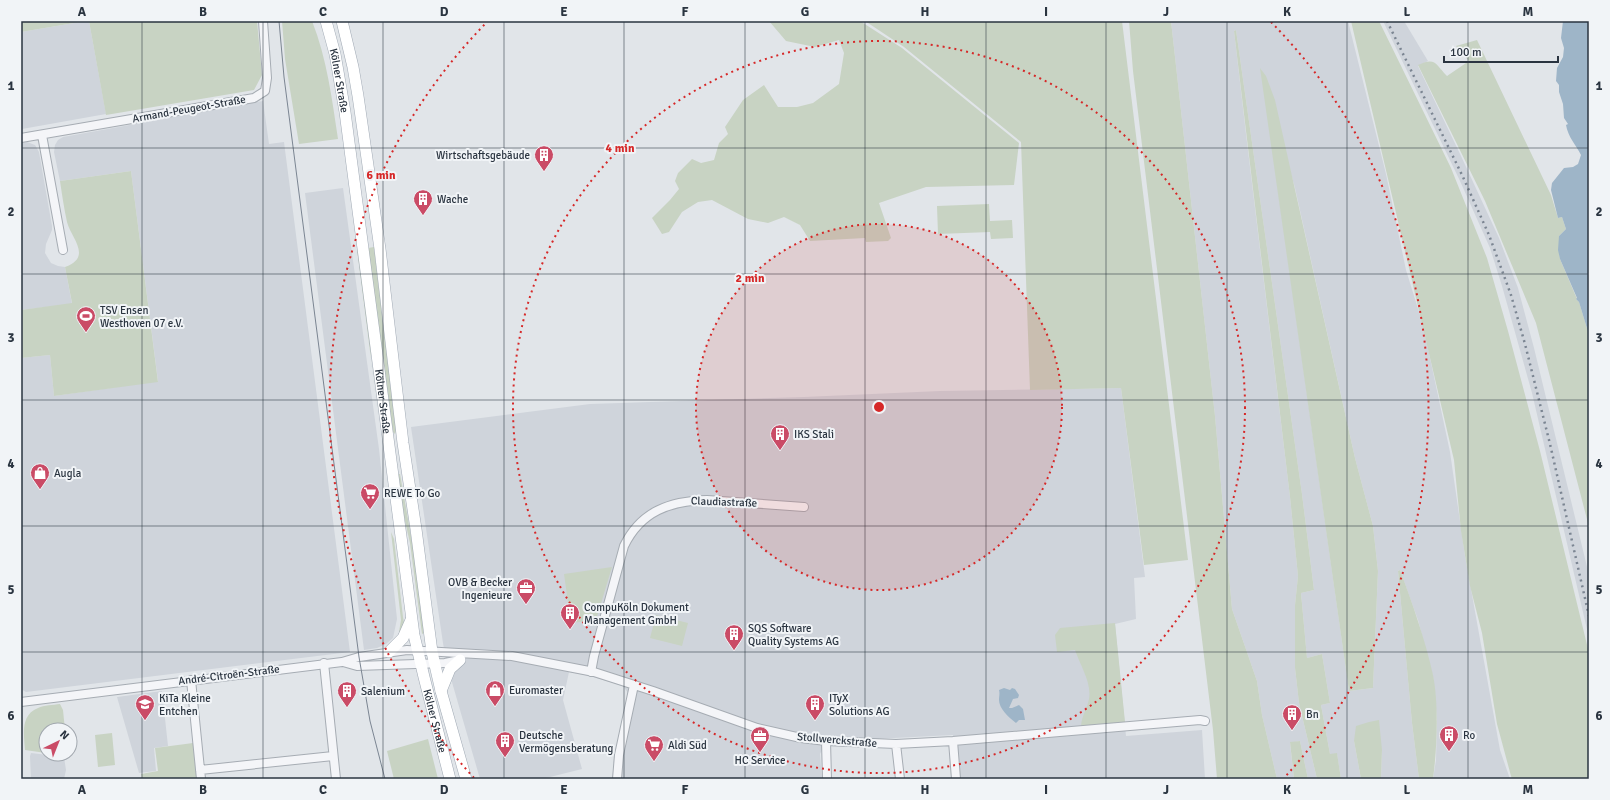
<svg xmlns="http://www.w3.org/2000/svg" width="1610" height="800" font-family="Signika,sans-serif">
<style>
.built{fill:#cfd4db;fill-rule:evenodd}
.green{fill:#c8d3c3}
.water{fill:#9eb5c8}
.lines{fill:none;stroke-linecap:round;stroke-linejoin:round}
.minor-casing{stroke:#a6acb3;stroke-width:10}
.major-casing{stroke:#a1aab5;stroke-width:12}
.minor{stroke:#f4f5f8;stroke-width:8}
.major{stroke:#fff;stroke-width:11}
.tram{stroke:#7b8592;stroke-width:1}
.rail{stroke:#7b8592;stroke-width:2.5;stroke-dasharray:2 4;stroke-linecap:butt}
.grid{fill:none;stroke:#2a3440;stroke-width:1;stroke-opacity:0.55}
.ring{fill:none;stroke:#d62828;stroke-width:2;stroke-dasharray:2 4}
.labels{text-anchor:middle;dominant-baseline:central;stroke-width:4;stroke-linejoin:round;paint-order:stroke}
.street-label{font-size:11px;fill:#2a3440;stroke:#f1f4f7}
.poi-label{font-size:11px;fill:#2a3440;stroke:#f1f4f7;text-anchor:start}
.centre{fill:#d62828;stroke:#f1f4f7;stroke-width:2}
.ring-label{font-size:12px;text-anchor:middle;font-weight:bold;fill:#d62828;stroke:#f1f4f7;stroke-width:4;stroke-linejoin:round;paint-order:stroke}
.neatline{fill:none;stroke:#2a3440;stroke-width:1.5}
.grid-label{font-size:13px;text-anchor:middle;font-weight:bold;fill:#2a3440}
</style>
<rect width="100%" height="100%" fill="#e1e5e9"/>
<path class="built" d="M86 21H89L106 114 22 129 21 32Z
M1171 21H1348L1386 174 1406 270 1423 325 1450 452 1465 556 1500 750 1510 779H1433L1436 760 1437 719 1433 677 1418 620 1400 570 1398 571 1412 723 1419 779H1381L1382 750 1354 741 1361 779H1341L1337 754H1330L1321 705 1330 703 1322 654 1307 658 1301 593 1314 590 1302 494 1236 30 1234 31 1246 134 1290 497 1298 576 1295 605V668L1299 703 1317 779H1308L1300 741 1290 743 1294 779H1277L1262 715 1257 681 1232 609 1215 416ZM1261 69 1295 188 1355 458 1373 526 1378 571 1373 688 1349 691Z
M1383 21H1404L1428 61 1418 66 1461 156 1499 238 1518 288 1534 348 1589 575V638L1532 393 1502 286 1490 248 1460 181Z
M263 101 269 144 284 142 350 652 26 692 21 689V358L50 355 54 396 158 381 131 171 60 181 54 152 55 145 58 140 63 137Z
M27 142 35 145 39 152 52 226V230L46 244 45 253 51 263 58 266 65 267 72 304 21 310V143Z
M343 188 379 449 397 619 393 638 386 644 377 648 364 650 305 193Z
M1121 388 1145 577 1134 578 1136 619 1115 624 1126 736 1202 730 1205 779H958L953 735 874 739 828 737 820 754 822 779H613L614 757 628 693 623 686 590 676 569 672 563 700 582 769 542 779H480L447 665 443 643 411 427 590 404 804 397 940 391Z
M162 691 168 746 154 748 156 771 139 773 117 697Z
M31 753 64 757 66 770 64 779H31L30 756Z"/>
<path class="green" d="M21 21H86L21 32Z
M89 21H257L262 75 254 90 106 115Z
M282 21H312C327 59 332 99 338 139L299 144 285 59Z
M769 21H860L902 48 1019 143 1014 185 926 187 879 203 891 238 888 241 866 242 865 238 810 241 800 225 784 217 768 223 748 219 712 200 698 202 682 212 669 232 662 234 652 218 670 200 679 189 675 181 678 173 692 159 701 163 714 160 719 143 728 134 725 127 743 100 764 85 778 107H797L813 103 839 84 844 53 839 40 815 47 786 41Z
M865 21H1122L1188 560 1144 565 1121 388 1030 390 1021 142 904 47Z
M1129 21H1171L1215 416 1232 609 1257 681 1262 715 1277 779H1217L1213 730 1133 71Z
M1351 21H1379L1451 168 1487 258 1508 331 1540 451 1589 653V779H1512L1511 776 1497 724 1482 633 1470 586 1461 531 1454 460Z
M1236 30 1302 494 1314 590 1301 593 1307 658 1322 654 1330 703 1321 705 1330 754 1337 753 1341 779H1317L1299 703 1295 668V605L1298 576 1290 497 1234 31Z
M1477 40 1551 195 1558 218 1562 217 1566 229 1559 236V250L1560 259 1577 299H1576L1579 302 1589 335V527L1536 323 1485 201 1418 65C1436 57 1435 64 1447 76L1469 61 1456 46Z
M1260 68 1266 76 1275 100 1355 458 1373 526 1378 571 1373 688 1349 691Z
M131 171 158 382 54 396 50 355 21 358V310L72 303 65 267C93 257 71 238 67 222 64 208 62 195 60 181Z
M989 204 990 221 1012 220 1013 238 991 239 990 232 938 234 937 206Z
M374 247 396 430 395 434 393 432 368 248Z
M359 249 370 333 371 360 381 437 357 250Z
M398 474H400L414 553 424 633 422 634 410 543 402 508Z
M391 532 394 539 403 617 404 622 401 633 399 632 401 620Z
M612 567 596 620 571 623 564 574Z
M1400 570C1413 605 1425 639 1433 675 1439 705 1437 749 1433 779H1419L1412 723 1398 571Z
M656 615 688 623 682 646 650 638Z
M1115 623 1125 722 1081 726C1082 715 1087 709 1089 699 1092 683 1080 665 1075 650L1057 652 1055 635 1060 628Z
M60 704 63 710 65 730H46V753L25 750C24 735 20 715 38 708 44 705 53 705 60 704Z
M1379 720 1382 750 1381 779H1361L1354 741 1356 726 1369 722Z
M112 733 115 765 98 767 95 735Z
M428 739 438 779H394L387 751Z
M1300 741 1308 779H1294L1290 742Z
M193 743 197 779H142L141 774 158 771 155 748Z"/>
<path class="water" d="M1563 21H1589V335L1579 302 1576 299 1577 298 1560 259 1558 250 1559 236 1566 229 1562 217 1558 218 1551 190 1552 183 1564 168 1573 167 1578 164 1581 155C1576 145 1568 137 1566 125L1568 124 1564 118 1563 104 1559 92V85L1556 81 1557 68 1563 57 1564 48 1561 38Z
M1004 688 1010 690 1012 688 1015 689 1019 695 1018 698 1013 699 1009 708H1012L1019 705 1023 709 1025 720H1019L1016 723C1008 717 999 708 999 700 999 696 1000 694 999 690Z"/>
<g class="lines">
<g class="minor-casing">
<path id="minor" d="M42 135 63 250
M21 138 254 98 265 91 267 78 263 21
M343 662 357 666 445 663 460 660
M324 663 336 779
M591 672 594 656 624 546C641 511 670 501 707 500L804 507
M191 680 201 779
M21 702 342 662 359 657 407 650 512 656 594 672 653 691 757 728 801 738 826 741 896 744 953 741 1200 720 1205 721
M826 741 827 779
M953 741 956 779
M896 744 900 779
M200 770 333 756
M617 779 619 755 634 685"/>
</g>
<g class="major-casing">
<g id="major">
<path id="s1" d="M326 21 335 54 345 112 414 635 424 677 450 779"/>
<path d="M342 21 353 67 358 96 380 249 403 443 416 529 432 652 441 691 466 779"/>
<path d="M389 652 403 638 411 620"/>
<path d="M441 691 450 669 460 660"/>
</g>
</g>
<use href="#minor" class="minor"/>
<use href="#major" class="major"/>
<path class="tram" d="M279 21 284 77 359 657 370 721 385 779"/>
<path class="rail" d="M1387 21 1463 177 1489 235 1511 295 1525 344 1550 444 1589 616"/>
</g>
<path class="grid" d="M142 21V779M263 21V779M383 21V779M504 21V779M624 21V779M745 21V779M865 21V779M986 21V779M1106 21V779M1227 21V779M1347 21V779M1468 21V779M21 148H1589M21 274H1589M21 400H1589M21 526H1589M21 652H1589"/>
<circle cx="879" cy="407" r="183" fill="#d62828" fill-opacity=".12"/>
<g class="ring">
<circle cx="879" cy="407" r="183"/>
<circle cx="879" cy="407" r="366"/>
<path d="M474 778A549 549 0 0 1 487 22M1271 22A549 549 0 0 1 1284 778"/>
</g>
<defs>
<g id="building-pin" transform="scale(1)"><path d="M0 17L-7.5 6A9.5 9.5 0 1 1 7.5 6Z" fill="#ca4b66" stroke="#f1f4f7"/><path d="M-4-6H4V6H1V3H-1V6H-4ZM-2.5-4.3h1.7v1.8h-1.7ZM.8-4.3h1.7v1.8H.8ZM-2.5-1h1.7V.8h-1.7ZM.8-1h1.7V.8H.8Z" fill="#fff"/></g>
<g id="stadium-pin" transform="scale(1)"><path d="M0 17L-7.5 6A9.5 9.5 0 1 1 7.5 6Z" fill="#ca4b66" stroke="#f1f4f7"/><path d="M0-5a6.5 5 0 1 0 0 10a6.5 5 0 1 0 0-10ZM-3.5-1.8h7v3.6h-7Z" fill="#fff"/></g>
<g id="shop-pin" transform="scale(1)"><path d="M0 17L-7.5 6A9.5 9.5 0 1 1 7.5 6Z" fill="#ca4b66" stroke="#f1f4f7"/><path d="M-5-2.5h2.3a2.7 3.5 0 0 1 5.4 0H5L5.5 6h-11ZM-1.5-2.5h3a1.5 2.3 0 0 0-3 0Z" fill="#fff"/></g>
<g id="supermarket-pin" transform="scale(1)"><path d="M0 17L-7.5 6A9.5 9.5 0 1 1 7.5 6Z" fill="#ca4b66" stroke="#f1f4f7"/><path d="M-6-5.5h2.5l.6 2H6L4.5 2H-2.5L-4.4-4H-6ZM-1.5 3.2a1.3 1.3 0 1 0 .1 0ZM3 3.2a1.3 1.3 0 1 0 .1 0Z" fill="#fff"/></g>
<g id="office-pin" transform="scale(1)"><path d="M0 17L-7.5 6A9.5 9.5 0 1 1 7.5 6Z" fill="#ca4b66" stroke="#f1f4f7"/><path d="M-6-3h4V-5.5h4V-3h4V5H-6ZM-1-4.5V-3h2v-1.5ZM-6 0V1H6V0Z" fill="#fff"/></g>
<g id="school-pin" transform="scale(1)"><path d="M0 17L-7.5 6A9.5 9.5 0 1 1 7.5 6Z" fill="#ca4b66" stroke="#f1f4f7"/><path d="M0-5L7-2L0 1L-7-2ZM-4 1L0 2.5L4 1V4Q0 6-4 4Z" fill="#fff"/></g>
</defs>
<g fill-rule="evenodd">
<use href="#building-pin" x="544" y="155"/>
<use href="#building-pin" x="423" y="199"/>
<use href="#stadium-pin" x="86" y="316"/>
<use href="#building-pin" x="780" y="434"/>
<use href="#shop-pin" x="40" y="473"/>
<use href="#supermarket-pin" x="370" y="493"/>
<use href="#office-pin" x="526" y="588"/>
<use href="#building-pin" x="570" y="613"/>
<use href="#building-pin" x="734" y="634"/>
<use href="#shop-pin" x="495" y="690"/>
<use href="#building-pin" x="347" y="691"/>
<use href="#school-pin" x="145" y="704"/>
<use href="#building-pin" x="815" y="704"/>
<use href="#building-pin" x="1292" y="714"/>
<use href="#building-pin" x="1449" y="735"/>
<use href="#office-pin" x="760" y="736"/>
<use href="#building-pin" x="505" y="741"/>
<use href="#supermarket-pin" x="654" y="745"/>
</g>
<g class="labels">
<g class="street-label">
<text stroke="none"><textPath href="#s1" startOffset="61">Kölner Straße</textPath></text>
<text transform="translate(189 109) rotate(-10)">Armand-Peugeot-Straße</text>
<text stroke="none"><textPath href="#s1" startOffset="385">Kölner Straße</textPath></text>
<text transform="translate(724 502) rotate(2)">Claudiastraße</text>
<text transform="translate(229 675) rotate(-7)">André-Citroën-Straße</text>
<text stroke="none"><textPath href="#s1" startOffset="709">Kölner Straße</textPath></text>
<text transform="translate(837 740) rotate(5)">Stollwerckstraße</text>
</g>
<g class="poi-label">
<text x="530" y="155" text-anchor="end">Wirtschaftsgebäude</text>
<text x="437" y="199">Wache</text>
<text x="100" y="310">TSV Ensen<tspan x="100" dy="13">Westhoven 07 e.V.</tspan></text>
<text x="794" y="434">IKS Stali</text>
<text x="54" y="473">Augla</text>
<text x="384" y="493">REWE To Go</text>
<text x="512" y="582" text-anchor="end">OVB &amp; Becker<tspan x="512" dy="13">Ingenieure</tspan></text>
<text x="584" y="607">CompuKöln Dokument<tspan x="584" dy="13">Management GmbH</tspan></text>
<text x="748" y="628">SQS Software<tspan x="748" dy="13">Quality Systems AG</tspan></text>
<text x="509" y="690">Euromaster</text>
<text x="361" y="691">Salenium</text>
<text x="159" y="698">KiTa Kleine<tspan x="159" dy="13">Entchen</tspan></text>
<text x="829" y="698">ITyX<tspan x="829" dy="13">Solutions AG</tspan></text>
<text x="1306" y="714">Bn</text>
<text x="519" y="735">Deutsche<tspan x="519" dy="13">Vermögensberatung</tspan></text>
<text x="1463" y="735">Ro</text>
<text x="668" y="745">Aldi Süd</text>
<text x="760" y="760" text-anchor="middle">HC Service</text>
</g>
</g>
<circle cx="879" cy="407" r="6" class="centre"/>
<g class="ring-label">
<text x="620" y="152">4 min</text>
<text x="381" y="179">6 min</text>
<text x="750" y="282">2 min</text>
</g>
<rect width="1610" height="800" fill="none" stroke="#f1f4f7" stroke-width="44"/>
<g transform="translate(58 742) rotate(43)"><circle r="19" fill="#f1f4f7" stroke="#a1a7ae"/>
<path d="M0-3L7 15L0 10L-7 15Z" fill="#ca4b66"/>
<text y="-6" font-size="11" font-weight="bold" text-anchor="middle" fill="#2a3440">N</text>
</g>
<path d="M1444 56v6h114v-6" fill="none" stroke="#2a3440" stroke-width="2"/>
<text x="1450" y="56" font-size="12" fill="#2a3440" stroke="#f1f4f7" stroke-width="3" paint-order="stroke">100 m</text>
<rect x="22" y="22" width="1566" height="756" class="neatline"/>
<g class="grid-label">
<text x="82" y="16">A</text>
<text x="203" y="16">B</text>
<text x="323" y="16">C</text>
<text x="444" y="16">D</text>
<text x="564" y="16">E</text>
<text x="685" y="16">F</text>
<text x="805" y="16">G</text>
<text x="925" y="16">H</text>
<text x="1046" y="16">I</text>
<text x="1166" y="16">J</text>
<text x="1287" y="16">K</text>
<text x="1407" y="16">L</text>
<text x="1528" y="16">M</text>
<text x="11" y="90">1</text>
<text x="1599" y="90">1</text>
<text x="11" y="216">2</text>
<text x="1599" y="216">2</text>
<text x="11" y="342">3</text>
<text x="1599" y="342">3</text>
<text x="11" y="468">4</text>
<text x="1599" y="468">4</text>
<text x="11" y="594">5</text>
<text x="1599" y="594">5</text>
<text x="11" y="720">6</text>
<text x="1599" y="720">6</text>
<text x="82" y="794">A</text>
<text x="203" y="794">B</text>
<text x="323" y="794">C</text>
<text x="444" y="794">D</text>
<text x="564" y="794">E</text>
<text x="685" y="794">F</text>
<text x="805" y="794">G</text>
<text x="925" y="794">H</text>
<text x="1046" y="794">I</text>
<text x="1166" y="794">J</text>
<text x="1287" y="794">K</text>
<text x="1407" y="794">L</text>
<text x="1528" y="794">M</text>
</g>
</svg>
